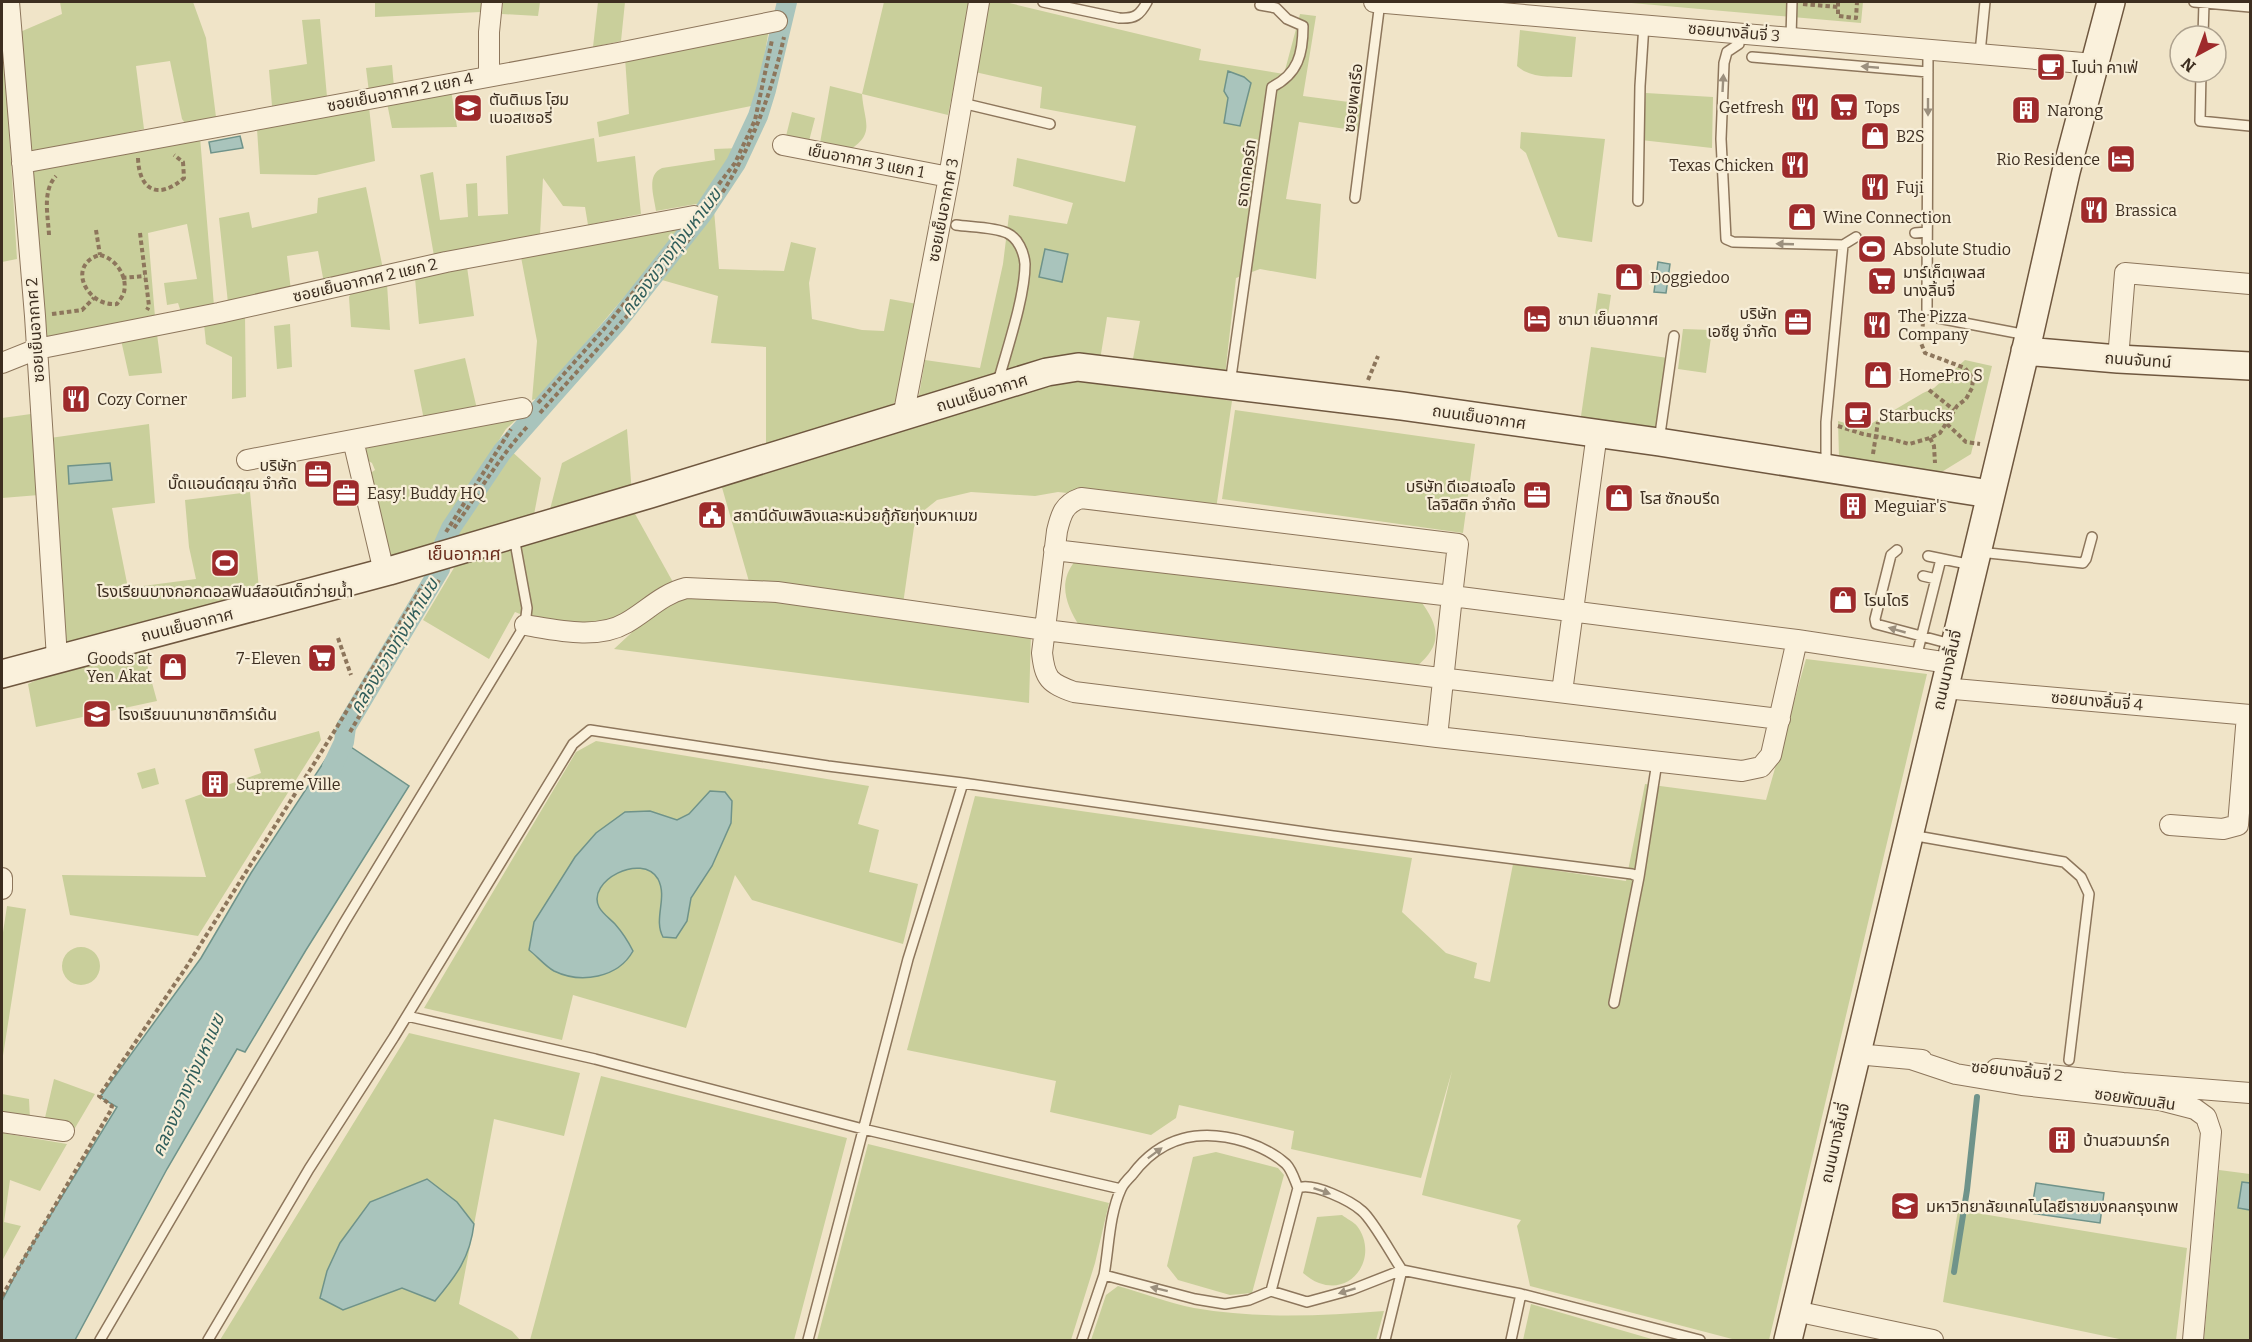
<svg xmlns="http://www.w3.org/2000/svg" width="2252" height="1342" font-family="Bitter,'Noto Sans Thai',serif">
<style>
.green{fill:#c9cf9b}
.water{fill:#a9c4bc;stroke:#6f938a;stroke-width:1.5}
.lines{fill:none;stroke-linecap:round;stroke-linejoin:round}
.stream{stroke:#6f938a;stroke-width:6}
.canal{stroke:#a9c4bc;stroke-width:20}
.lane-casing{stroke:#8d765c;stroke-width:12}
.street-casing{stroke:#8d765c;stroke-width:22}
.secondary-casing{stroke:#6f573f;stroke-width:30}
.path{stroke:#8d765c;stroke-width:4;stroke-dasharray:4.5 3;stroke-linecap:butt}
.lane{stroke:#faf1dc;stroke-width:9}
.street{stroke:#faf1dc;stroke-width:20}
.secondary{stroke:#faf1dc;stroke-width:27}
.oneway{fill:#9c907e}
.labels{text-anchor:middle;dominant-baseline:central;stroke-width:4.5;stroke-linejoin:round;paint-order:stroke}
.street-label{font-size:16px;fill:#3d2e20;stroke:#f7eed8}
.poi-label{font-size:16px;fill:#3d2e20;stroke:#f7eed8;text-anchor:start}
.water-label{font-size:18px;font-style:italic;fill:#2f5d5a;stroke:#f7eed8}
.neighbourhood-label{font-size:18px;fill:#6b2e1e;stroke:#f7eed8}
</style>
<rect width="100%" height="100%" fill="#f0e4c8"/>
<path class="green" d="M60 2H193L206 38 216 117 185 123 182 119 170 61 136 66 144 129 31 155 20 32 62 14Z
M375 2H482L481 12 375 17Z
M503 2H540L538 16 502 14Z
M598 2H625L621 41 593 47Z
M884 2H971L948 115 862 94C864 123 877 134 846 152L820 143 830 86 862 94Z
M985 2H1005L1201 49 1199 60 1284 74 1300 14 1316 16 1303 96 1364 104 1359 131 1299 122 1286 199 1321 204 1316 279 1260 269 1236 278 1225 375 1132 364 1140 321 1107 317 1100 360 917 407 925 360 980 368 1003 264 1009 215 1067 224 1073 203 1013 186 1017 158 1125 182 1136 126 1040 108 1042 87 975 72Z
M1620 2H1863L1861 23Z
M320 19 327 97 272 106 269 70 307 64 302 20Z
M769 29 756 105 599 137 597 122 629 114 625 58Z
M1520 30 1576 37 1572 77C1554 76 1531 79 1517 66Z
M3 33 17 259 2 262V34Z
M392 65 394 87 369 92 366 68Z
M451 90 457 127 392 128 387 103Z
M1646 93 1713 97 1712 148 1641 140Z
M369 107 375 161 316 175 260 174 257 129Z
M792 112 815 118 809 141 786 136Z
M1521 132 1605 139 1592 242 1558 237 1526 153 1520 148Z
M200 137 214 306 181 312 178 303 167 305 164 283 197 279 187 224 148 233 155 317 45 337 31 174 34 167Z
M594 138 597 162 635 156 641 214 588 225 585 207 563 206 543 178 540 235 434 256 420 175 433 172 440 220 468 217 466 184 477 183 478 216 508 214 506 156Z
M741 148 726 172 702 203 656 211C654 196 646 175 662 168L715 160 714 149Z
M366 187 383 269 324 283 318 251 287 256 291 291 228 303 219 218 249 212 252 228 317 213 318 198Z
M714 210 719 269 784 271 791 242 816 248 809 283 812 319 862 330 884 331 890 299 917 304 897 399 891 407 766 449V347L711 343 718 296 662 280Z
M685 225 539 398 532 400 537 341 521 257Z
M467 267 474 316 419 324 415 278Z
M387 284 390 330 351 327 349 297 352 291Z
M1598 293 1611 295 1607 322 1594 321Z
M245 315 246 397 232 399V357L206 344 204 324Z
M290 324 292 367 277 369 274 326Z
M1683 329 1712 330 1706 373 1678 369Z
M157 334 162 373 129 376 121 340Z
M1591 347 1668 358 1658 432 1580 423Z
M465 358 477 409 424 420 414 370Z
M1965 360 1992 366 1971 454 1940 473 1839 457 1838 421 1864 428 1923 393 1934 388Z
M1074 377 1232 401 1216 509 1058 492 1035 496 971 492 937 500 922 512 914 527 903 604 750 585 721 484Z
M1235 410 1475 444 1463 533 1222 499Z
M31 414 39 495 2 498V418Z
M518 418 506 429 428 554 396 561 388 556 369 474 375 470 372 463 365 459 364 447Z
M149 424 155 503 112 508 128 588 196 579 189 547 185 500 250 492 260 600 67 650 50 438Z
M627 429 632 494 547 521 562 463Z
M509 449 541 478 532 525 448 541 452 531Z
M634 512 674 584 615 622 596 625 538 621 515 612 489 659 423 620 458 561Z
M1076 560 1420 600C1440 627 1443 645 1416 667L1080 627C1066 605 1057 582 1076 560Z
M690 589 1031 634 1029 703 614 649 670 597Z
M143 650 157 701 36 727 28 684 63 668Z
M1806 659 1927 674 1769 1340H1736L1530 1286 1517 1226 1521 1220 1422 1195 1452 1071 1421 1178 1291 1149 1294 1131 1179 1105 1176 1118 1151 1135 1050 1112 1056 1081 907 1050 975 796 1412 858 1402 912 1446 953 1477 963 1474 978 1490 982 1513 864 1626 881 1645 784 1766 800Z
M319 731 321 740 198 936 70 915 62 875 206 877 185 800 261 773 254 749Z
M596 741 869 786 858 824 879 830 869 872 918 884 903 944 752 900 735 875 686 1028 573 995 562 1040 424 1008 576 752Z
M155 768 159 784 142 789 137 773Z
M7 906 26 909 2 1062V939Z
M62 966a19 19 0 1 1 38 0a19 19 0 1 1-38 0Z
M409 1033 580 1073 564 1136 494 1119 459 1304 512 1331 520 1340H220Z
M601 1076 847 1138 794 1340H530Z
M54 1079 95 1094 75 1128 44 1122Z
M2 1094 29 1099 30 1119 2 1114Z
M2 1133 67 1144 40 1191 10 1180 4 1222 21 1226 2 1261Z
M868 1144 1109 1203 1095 1263 1071 1340H817Z
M1216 1152 1278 1168 1284 1175 1252 1293 1230 1295 1178 1280 1167 1266 1193 1157Z
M2219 1170 2250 1174V1340H2204Z
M1958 1210 2187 1248 2176 1340H2124L1943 1302Z
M1342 1215C1347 1219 1354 1222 1357 1226 1379 1255 1354 1296 1319 1283 1313 1281 1308 1277 1303 1273L1317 1217Z
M1118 1286C1143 1293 1169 1303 1194 1308 1257 1319 1320 1316 1384 1311L1376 1340H1091L1106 1295Z
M1531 1304 1655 1340H1523Z"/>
<path class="water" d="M1228 71 1244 77 1251 83 1240 126 1224 123 1228 98 1224 91Z
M240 136 243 148 211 153 209 142Z
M1045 249 1068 254 1062 282 1039 277Z
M1658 262 1670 264 1666 293 1654 292Z
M110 463 112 480 69 484 68 466Z
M339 739 409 786 306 950 245 1052 237 1049 167 1169 75 1340H2V1301L24 1258 117 1107 100 1097 201 958 251 873Z
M710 791 725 792 732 801 731 823 712 866 691 898 687 921 676 938 663 937C653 919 668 898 658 879 642 852 586 881 599 907 602 913 610 919 615 924 622 932 628 941 633 951 618 978 581 984 554 971 545 966 537 956 529 950L534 922 575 857 596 833 625 812 650 811 677 820 689 814Z
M427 1179 457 1202 474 1224C470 1258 456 1276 435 1301L402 1288 343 1310 320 1298 327 1271 340 1243 370 1202Z
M2242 1182 2250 1183V1210L2238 1208Z
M2036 1183 2104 1193 2100 1223 2031 1213Z"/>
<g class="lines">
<path class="stream" d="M1954 1272 1967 1190 1977 1097"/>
<path class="canal" d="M332 767 344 742 346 727 440 569 443 546 451 528 502 452 617 322 703 213 736 163 758 116 766 90 787 2"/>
<g class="lane-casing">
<path id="lane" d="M1043 2 1119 18C1135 19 1140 15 1147 2
M2194 2 2250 7
M2203 36 2204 3
M1791 37 1792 2
M1739 44 1727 52 1724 63 1721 139 1726 239 1733 242 1843 245 1856 237
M1980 53 1985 2
M1752 57 1928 72
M2201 72 2200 121 2250 126
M962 103 1050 124
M1355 198 1380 2
M1638 201 1640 86 1644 24
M956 225C970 227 995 227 1007 233 1018 238 1024 252 1025 264 1025 297 1007 349 998 382
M1915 233 1927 232
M1927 310 1928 48
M1938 318 2027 335
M1230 384 1272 87C1298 74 1303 54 1303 26L1287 19 1276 8 1260 5
M1659 441 1674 336
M1826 467V422L1843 245
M1897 550 1891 555 1875 619 1876 624 1951 644
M1979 552 2083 563 2086 559 2092 537
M1928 556 1972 565
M1923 576 1936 579
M1916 658 1941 559
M963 783 1333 836 1632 874 1639 877 1614 1003
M1911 835 2064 862 2081 877 2089 894 2069 1060
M1639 877 1657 762
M407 1016 595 1059 863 1129 1121 1189
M1271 1291 1298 1188
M100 1340 344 923 525 625 527 608 514 537
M208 1340 309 1169 394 1037 573 744 590 730 828 766 963 783 908 959 808 1340
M1082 1340 1104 1275
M1385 1340 1402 1270C1393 1257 1373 1220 1362 1211 1351 1201 1313 1182 1298 1188 1295 1181 1292 1170 1286 1164 1274 1153 1261 1147 1246 1142 1201 1128 1161 1136 1132 1175 1128 1179 1123 1184 1121 1189 1109 1215 1109 1248 1104 1275L1195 1299 1225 1304 1249 1300 1271 1291 1307 1302 1351 1290 1402 1270 1521 1294 1700 1340
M1511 1340 1521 1294"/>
</g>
<g class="street-casing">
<path id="street" d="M9 2 35 316 57 658
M1374 2 2094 64
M489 75V32L492 2
M783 145 949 177
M22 163 618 53 777 21
M2118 359 2125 273 2250 284
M2 363 37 349 219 313 446 262 694 216
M903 417 949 177 979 2
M353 440 384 572
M247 460 522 408
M1054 550 1452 596 1458 544 1081 498C1064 504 1061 514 1057 531L1042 653C1045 679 1049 683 1074 692L1437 737
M525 625C556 630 597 640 626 623 647 611 662 594 686 588L777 592 1045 630 1780 719
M1797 640 1771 755 1761 767 1742 771 1437 737 1452 596 1797 640 1949 663
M1943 688 2250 715
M1562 692 1597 433
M2170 825 2223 829 2238 825 2247 715
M2 878V889
M1856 1054 1922 1060
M1911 1059 1956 1074 2022 1085 2160 1100 2195 1109 2206 1117 2211 1132 2193 1340
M1996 1069 2123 1083 2250 1093
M2 1122 64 1131
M1795 1311 1933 1340"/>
</g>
<g class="secondary-casing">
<path id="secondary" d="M2025 351 2118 359 2250 366
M2 674 389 571 650 494 1047 372 1078 367 1402 406 1659 442 1990 494
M1788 1340 2029 336 2066 172 2111 2"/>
</g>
<path class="path" d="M1838 2V16L1856 18 1857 2
M1803 4 1838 7
M138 158C139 191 159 200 184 178L183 162 174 155
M705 202 735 163 755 120 772 40
M710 211C747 159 770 100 784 37
M96 230 100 255
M140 233 149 306 147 310
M49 235C48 215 42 191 56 176
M100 255C115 258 128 276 124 292 123 296 119 301 117 304 86 307 66 264 100 255Z
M122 278 145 276
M52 314 82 310 94 298
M1368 380 1378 356
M1929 390 1954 410
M538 403 603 330 676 239
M540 413 644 297 693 234
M1947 424 1966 442 1980 444
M1838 426 1863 434 1891 439 1909 444 1930 438 1940 433 1957 406 1966 399 1972 388 1973 379 1965 368 1925 353 1921 343 1923 323
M1930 438 1934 446 1935 463
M1873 454 1878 422
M454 528C477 495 500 456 527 427
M446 532 511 429
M338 638 351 675
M350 732 439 580
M2 1296 111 1110 112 1106 99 1096 187 966 337 727 423 585"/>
<use href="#lane" class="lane"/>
<use href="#street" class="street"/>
<use href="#secondary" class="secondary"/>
</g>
<defs><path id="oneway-solid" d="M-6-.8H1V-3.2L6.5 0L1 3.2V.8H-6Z" transform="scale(1.5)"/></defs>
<g class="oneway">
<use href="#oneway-solid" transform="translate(1870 67) rotate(-175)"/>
<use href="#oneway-solid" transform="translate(1723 83) rotate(-87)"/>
<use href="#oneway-solid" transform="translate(1928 107) rotate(90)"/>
<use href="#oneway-solid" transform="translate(1785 244) rotate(-178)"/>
<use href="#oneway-solid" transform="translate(1897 630) rotate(-164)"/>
<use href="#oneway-solid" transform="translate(1155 1153) rotate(-37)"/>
<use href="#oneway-solid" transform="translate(1322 1191) rotate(19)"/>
<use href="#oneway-solid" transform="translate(1159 1289) rotate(-166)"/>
<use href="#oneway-solid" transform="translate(1347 1291) rotate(163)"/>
</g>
<defs>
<g id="cafe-square" transform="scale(1.5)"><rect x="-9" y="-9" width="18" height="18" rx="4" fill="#9e2a2b" stroke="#f7eed8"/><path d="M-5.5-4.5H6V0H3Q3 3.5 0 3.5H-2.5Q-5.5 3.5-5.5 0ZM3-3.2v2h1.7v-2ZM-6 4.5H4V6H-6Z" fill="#fff"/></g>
<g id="restaurant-square" transform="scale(1.5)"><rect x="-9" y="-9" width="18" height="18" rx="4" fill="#9e2a2b" stroke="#f7eed8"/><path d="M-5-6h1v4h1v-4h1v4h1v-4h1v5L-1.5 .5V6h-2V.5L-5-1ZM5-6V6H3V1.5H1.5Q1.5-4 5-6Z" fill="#fff"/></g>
<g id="supermarket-square" transform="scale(1.5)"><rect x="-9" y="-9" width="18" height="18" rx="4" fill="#9e2a2b" stroke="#f7eed8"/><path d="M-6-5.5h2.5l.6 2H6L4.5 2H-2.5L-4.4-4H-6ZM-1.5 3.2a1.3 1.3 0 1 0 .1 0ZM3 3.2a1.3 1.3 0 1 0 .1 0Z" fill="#fff"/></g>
<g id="school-square" transform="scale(1.5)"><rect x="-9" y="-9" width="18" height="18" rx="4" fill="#9e2a2b" stroke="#f7eed8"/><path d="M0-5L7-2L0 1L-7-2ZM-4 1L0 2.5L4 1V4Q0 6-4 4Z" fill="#fff"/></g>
<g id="building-square" transform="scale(1.5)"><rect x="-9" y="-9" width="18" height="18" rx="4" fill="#9e2a2b" stroke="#f7eed8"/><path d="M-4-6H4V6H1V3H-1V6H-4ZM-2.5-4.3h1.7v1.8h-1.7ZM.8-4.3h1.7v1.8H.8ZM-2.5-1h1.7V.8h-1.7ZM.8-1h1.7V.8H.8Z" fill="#fff"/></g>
<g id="shop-square" transform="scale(1.5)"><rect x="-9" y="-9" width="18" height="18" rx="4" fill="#9e2a2b" stroke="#f7eed8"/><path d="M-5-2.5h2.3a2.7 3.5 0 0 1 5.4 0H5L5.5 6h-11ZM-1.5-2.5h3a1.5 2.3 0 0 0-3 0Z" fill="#fff"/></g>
<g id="hotel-square" transform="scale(1.5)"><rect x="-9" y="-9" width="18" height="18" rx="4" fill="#9e2a2b" stroke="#f7eed8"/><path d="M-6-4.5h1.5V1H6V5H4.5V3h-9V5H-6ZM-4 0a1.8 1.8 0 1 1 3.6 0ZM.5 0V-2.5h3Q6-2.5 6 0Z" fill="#fff"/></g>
<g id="stadium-square" transform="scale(1.5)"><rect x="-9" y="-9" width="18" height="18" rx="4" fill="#9e2a2b" stroke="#f7eed8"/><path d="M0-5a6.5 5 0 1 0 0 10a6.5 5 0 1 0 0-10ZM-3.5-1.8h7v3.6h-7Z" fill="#fff"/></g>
<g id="office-square" transform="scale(1.5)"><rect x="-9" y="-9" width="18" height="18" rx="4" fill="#9e2a2b" stroke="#f7eed8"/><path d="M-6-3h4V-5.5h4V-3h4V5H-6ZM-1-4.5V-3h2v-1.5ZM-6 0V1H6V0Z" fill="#fff"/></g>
<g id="civic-square" transform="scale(1.5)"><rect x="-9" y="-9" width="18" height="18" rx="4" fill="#9e2a2b" stroke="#f7eed8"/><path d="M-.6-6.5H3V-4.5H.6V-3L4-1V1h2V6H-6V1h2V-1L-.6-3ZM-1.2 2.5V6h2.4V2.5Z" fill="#fff"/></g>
<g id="university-square" transform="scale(1.5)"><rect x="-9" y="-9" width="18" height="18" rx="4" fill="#9e2a2b" stroke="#f7eed8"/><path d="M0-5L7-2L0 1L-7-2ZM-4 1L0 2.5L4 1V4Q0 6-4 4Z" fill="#fff"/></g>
</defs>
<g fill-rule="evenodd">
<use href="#cafe-square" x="2051" y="67"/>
<use href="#restaurant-square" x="1805" y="107"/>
<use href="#supermarket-square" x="1844" y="107"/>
<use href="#school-square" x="468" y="108"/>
<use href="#building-square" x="2026" y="110"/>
<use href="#shop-square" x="1875" y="136"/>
<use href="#hotel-square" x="2121" y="159"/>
<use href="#restaurant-square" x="1795" y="165"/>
<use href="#restaurant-square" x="1875" y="187"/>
<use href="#restaurant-square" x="2094" y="210"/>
<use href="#shop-square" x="1802" y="217"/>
<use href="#stadium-square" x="1872" y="249"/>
<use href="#shop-square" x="1629" y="277"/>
<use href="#supermarket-square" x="1882" y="281"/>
<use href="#hotel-square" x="1537" y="319"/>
<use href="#office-square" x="1798" y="322"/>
<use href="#restaurant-square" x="1877" y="325"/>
<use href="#shop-square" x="1878" y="375"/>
<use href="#restaurant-square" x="76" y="399"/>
<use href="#cafe-square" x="1858" y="415"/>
<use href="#office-square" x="318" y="474"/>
<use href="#office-square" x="346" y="493"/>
<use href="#office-square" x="1537" y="495"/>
<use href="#shop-square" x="1619" y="498"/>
<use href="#building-square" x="1853" y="506"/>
<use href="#civic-square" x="712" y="515"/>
<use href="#stadium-square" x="225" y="563"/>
<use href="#shop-square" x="1843" y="600"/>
<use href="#supermarket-square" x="322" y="658"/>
<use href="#shop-square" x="173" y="667"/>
<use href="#school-square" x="97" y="714"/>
<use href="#building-square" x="215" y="784"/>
<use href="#building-square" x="2062" y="1140"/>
<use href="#university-square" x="1905" y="1206"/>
</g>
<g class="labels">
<g class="street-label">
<text transform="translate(1734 32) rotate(5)">ซอยนางลิ้นจี่ 3</text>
<text transform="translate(400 92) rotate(-11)">ซอยเย็นอากาศ 2 แยก 4</text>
<text transform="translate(1353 98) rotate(-83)">ซอยพลเรือ</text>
<text transform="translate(866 161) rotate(11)">เย็นอากาศ 3 แยก 1</text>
<text transform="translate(1246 173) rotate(-82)">ธาดาคอร์ท</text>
<text transform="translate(943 210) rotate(-79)">ซอยเย็นอากาศ 3</text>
<text transform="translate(365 280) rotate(-13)">ซอยเย็นอากาศ 2 แยก 2</text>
<text transform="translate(35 330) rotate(-94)">ซอยเย็นอากาศ 2</text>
<text transform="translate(2138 360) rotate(4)">ถนนจันทน์</text>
<text transform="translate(982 393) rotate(-17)">ถนนเย็นอากาศ</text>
<text transform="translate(1479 417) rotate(8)">ถนนเย็นอากาศ</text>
<text transform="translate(187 625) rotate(-14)">ถนนเย็นอากาศ</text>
<text transform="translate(1947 670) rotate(-77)">ถนนนางลิ้นจี่</text>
<text transform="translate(2097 701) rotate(5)">ซอยนางลิ้นจี่ 4</text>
<text transform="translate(2017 1071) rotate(6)">ซอยนางลิ้นจี่ 2</text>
<text transform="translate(2135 1099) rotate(8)">ซอยพัฒนสิน</text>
<text transform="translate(1835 1143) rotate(-77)">ถนนนางลิ้นจี่</text>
</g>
<g class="poi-label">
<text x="2072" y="67">โมน่า คาเฟ่</text>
<text x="489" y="99">ตันติเมธ โฮม<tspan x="489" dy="18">เนอสเซอรี่</tspan></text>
<text x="1784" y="107" text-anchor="end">Getfresh</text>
<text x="1865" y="107">Tops</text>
<text x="2047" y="110">Narong</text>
<text x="1896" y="136">B2S</text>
<text x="2100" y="159" text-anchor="end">Rio Residence</text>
<text x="1774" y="165" text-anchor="end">Texas Chicken</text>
<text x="1896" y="187">Fuji</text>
<text x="2115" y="210">Brassica</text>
<text x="1823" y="217">Wine Connection</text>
<text x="1893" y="249">Absolute Studio</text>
<text x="1903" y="272">มาร์เก็ตเพลส<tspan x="1903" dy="18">นางลิ้นจี่</tspan></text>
<text x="1650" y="277">Doggiedoo</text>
<text x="1777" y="313" text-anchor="end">บริษัท<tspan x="1777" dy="18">เอซียู จำกัด</tspan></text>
<text x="1898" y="316">The Pizza<tspan x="1898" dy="18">Company</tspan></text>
<text x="1558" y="319">ชามา เย็นอากาศ</text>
<text x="1899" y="375">HomePro S</text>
<text x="97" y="399">Cozy Corner</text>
<text x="1879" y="415">Starbucks</text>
<text x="297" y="465" text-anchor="end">บริษัท<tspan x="297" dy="18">บั๊ดแอนด์ตฤณ จำกัด</tspan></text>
<text x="1516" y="486" text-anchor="end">บริษัท ดีเอสเอสโอ<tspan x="1516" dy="18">โลจิสติก จำกัด</tspan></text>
<text x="367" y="493">Easy! Buddy HQ</text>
<text x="1640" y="498">โรส ซักอบรีด</text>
<text x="1874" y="506">Meguiar's</text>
<text x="733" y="515">สถานีดับเพลิงและหน่วยกู้ภัยทุ่งมหาเมฆ</text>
<text x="225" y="591" text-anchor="middle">โรงเรียนบางกอกดอลฟินส์สอนเด็กว่ายน้ำ</text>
<text x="1864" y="600">โรนโดริ</text>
<text x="152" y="658" text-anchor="end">Goods at<tspan x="152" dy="18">Yen Akat</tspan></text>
<text x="301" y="658" text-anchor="end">7-Eleven</text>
<text x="118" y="714">โรงเรียนนานาชาติการ์เด้น</text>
<text x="236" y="784">Supreme Ville</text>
<text x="2083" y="1140">บ้านสวนมาร์ค</text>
<text x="1926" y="1206">มหาวิทยาลัยเทคโนโลยีราชมงคลกรุงเทพ</text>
</g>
<g class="water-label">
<text transform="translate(671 252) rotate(-53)">คลองขวางทุ่งมหาเมฆ</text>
<text transform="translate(394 646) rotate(-59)">คลองขวางทุ่งมหาเมฆ</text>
<text transform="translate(188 1085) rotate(-66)">คลองขวางทุ่งมหาเมฆ</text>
</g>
<g class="neighbourhood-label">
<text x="464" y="554">เย็นอากาศ</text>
</g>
</g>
<rect width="2252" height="1342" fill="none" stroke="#3d2e20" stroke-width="6"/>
<g transform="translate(2198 54) rotate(221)"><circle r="28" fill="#f7eed8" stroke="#ada18e" stroke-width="1.5"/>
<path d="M0-4.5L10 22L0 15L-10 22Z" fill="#9e2a2b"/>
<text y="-9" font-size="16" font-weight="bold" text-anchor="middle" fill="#3d2e20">N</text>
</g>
</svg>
